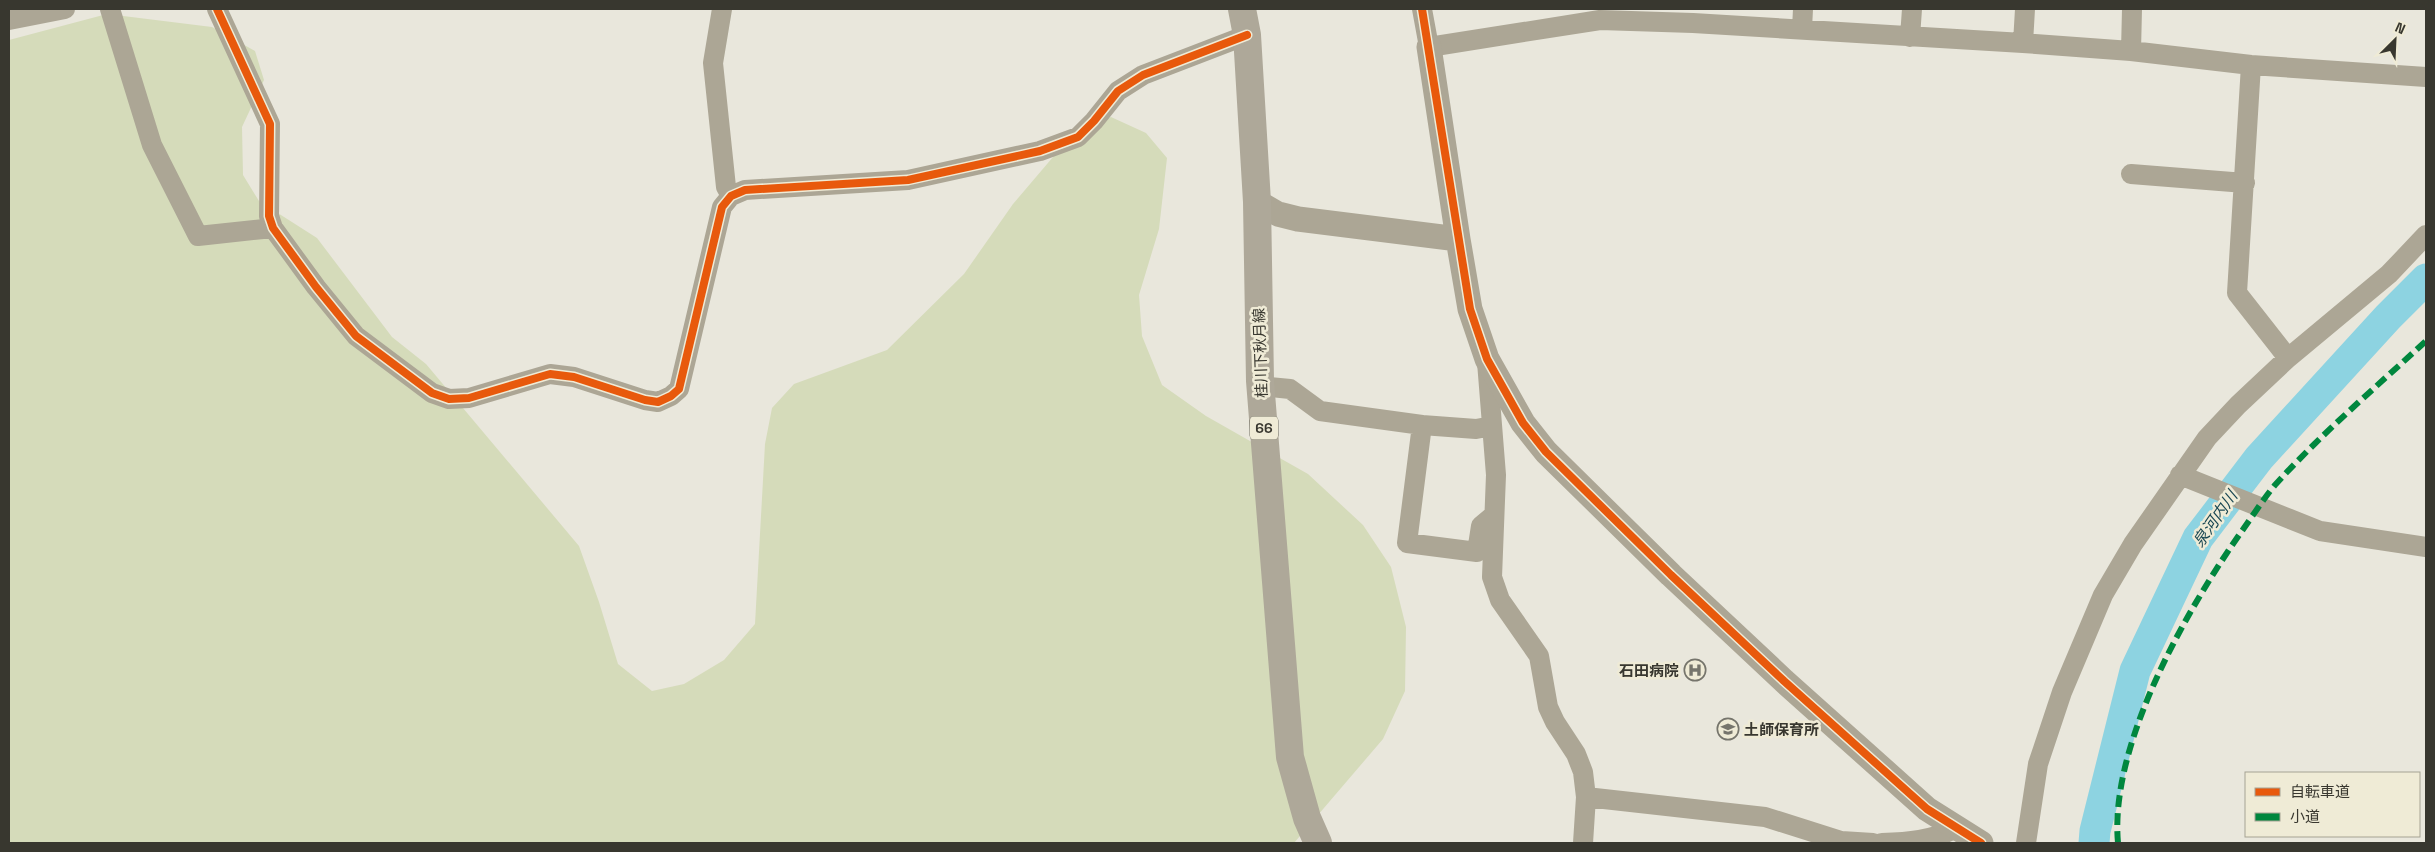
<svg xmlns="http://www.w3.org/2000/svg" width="2435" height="852" font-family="'Space Grotesk','Noto Sans JP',sans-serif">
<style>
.green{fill:#d5dbba}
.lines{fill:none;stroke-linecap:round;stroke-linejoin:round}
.river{stroke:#8dd3e1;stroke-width:31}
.minor{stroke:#aca695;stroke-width:20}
.tertiary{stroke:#aca695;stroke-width:25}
.primary{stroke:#aea899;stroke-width:28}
.quiet{stroke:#00873e;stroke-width:6;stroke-dasharray:12 6;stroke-linecap:butt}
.cycleway-casing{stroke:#efebd6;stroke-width:11}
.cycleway{stroke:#e8590c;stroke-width:8}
.labels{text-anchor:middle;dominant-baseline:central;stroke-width:5;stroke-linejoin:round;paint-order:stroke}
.shield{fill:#efebd6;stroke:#6f6d61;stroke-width:1}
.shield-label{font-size:14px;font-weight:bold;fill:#38372f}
.street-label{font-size:15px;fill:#38372f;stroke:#efebd6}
.poi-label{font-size:15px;font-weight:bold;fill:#38372f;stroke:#efebd6;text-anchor:end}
.water-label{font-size:16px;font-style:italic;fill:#194752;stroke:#efebd6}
</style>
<rect width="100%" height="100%" fill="#e9e7dc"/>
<path class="green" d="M107 14 212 27 255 51 264 80 242 127 243 175 259 201 317 238 392 337 426 364 579 546 599 602 618 664 652 691 684 684 724 660 755 624 765 444 772 408 794 384 887 350 964 274 1013 204 1076 130 1111 117 1146 133 1167 158 1159 229 1139 295 1142 336 1162 385 1206 416 1308 474 1363 525 1391 567 1406 627 1405 691 1383 739 1294 843H9V40Z"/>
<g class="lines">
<path class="river" d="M2094 843 2095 831 2135 671 2198 538 2259 458 2388 317 2426 279"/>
<path class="minor" d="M110 9 152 145 198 236 273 228
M217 9 270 124 269 216 273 228 316 287 356 336 432 393 449 399 469 398 550 374 574 377 645 400 658 402 671 396 679 389 722 207 731 196 745 190 908 180 1040 151 1078 137 1094 121 1118 91 1143 75 1247 35
M722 9 713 63 726 187 731 196
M1422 9 1429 47 1600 20 1693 23 2023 43 2131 51 2251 65 2426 77
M9 20 65 9
M1802 29 1803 9
M1910 37 1912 9
M2023 43 2025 9
M2131 51 2132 9
M2251 65 2237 293 2288 358
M2131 174 2245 183
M1487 362 1496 475 1492 577 1500 600 1539 656 1548 707 1555 722 1576 754 1583 772 1586 797 1583 843
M1260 386 1290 389 1320 411 1422 425
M1492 426 1476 429 1422 425 1407 543 1477 552 1481 526 1494 515
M2180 475 2320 531 2426 547
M1586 797 1765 817 1841 841 1873 843
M1882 843C1909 842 1931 840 1955 829
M2026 843 2038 764 2062 692 2103 595 2133 544 2207 438 2238 405 2288 358 2389 274 2426 235"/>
<path class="tertiary" d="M1429 47 1458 239 1470 309 1487 359 1523 423 1546 452 1671 575 1784 681 1927 809 1981 843
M1257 202 1278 214 1298 219 1458 239"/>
<path class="primary" d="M1242 9 1247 35 1257 202 1260 381 1290 757 1307 818 1318 843"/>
<path class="quiet" d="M2118 843C2109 744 2188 607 2244 528 2254 514 2264 498 2275 485 2320 435 2376 387 2426 341"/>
<g class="cycleway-casing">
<path id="cycleway" d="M217 9 270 124 269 216 273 228 316 287 356 336 432 393 449 399 469 398 550 374 574 377 645 400 658 402 671 396 679 389 722 207 731 196 745 190 908 180 1040 151 1078 137 1094 121 1118 91 1143 75 1247 35
M1422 9 1470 309 1487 359 1523 423 1546 452 1671 575 1784 681 1927 809 1981 843"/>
</g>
<use href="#cycleway" class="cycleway"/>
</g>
<defs>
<g id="hospital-ring" transform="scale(1.125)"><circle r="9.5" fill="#efebd6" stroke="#76756c" stroke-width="1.5"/><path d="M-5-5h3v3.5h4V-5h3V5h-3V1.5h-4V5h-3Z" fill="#76756c"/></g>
<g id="school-ring" transform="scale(1.125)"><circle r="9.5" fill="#efebd6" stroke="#76756c" stroke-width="1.5"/><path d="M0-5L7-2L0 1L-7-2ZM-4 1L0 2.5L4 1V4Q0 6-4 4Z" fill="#76756c"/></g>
</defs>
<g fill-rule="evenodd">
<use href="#hospital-ring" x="1695" y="670"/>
<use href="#school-ring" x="1728" y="729"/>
</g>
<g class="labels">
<rect class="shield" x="1250" y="416.5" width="28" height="23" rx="4"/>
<g class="shield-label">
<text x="1264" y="428">66</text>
</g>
<g class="street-label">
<text transform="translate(1260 353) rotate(-92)">桂川下秋月線</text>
</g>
<g class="poi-label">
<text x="1679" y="670">石田病院</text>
<text x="1744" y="729" text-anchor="start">土師保育所</text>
</g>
<g class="water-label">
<text transform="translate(2215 519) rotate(-55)">泉河内川</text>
</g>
</g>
<rect width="2435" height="852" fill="none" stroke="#38372f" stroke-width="20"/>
<rect x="2245" y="772" width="175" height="65" fill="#efebd6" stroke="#a6a393"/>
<rect x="2255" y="788" width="25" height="8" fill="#e8590c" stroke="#a6a393"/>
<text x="2290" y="797" font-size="15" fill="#38372f">自転車道</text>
<rect x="2255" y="813" width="25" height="8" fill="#00873e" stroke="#a6a393"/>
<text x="2290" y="822" font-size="15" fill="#38372f">小道</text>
<g transform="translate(2395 40) rotate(24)" stroke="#efebd6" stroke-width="4" paint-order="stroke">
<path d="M0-4L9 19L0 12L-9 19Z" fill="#38372f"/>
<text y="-8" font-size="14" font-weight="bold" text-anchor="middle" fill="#38372f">N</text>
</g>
</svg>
